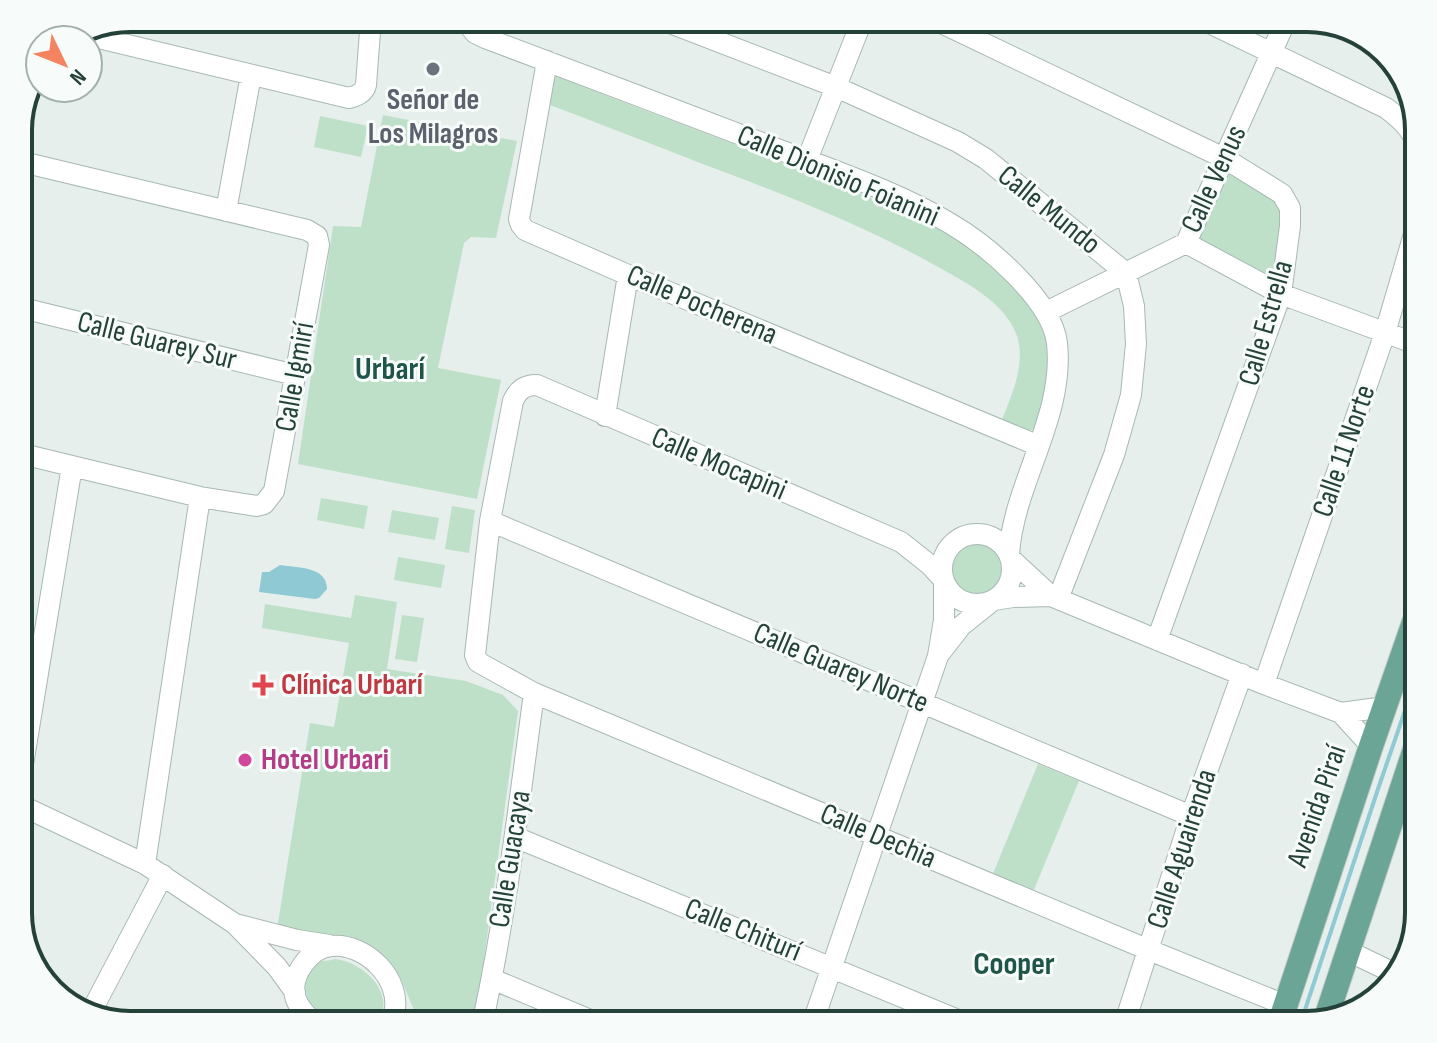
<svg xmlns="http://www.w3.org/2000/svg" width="1437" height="1043" font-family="'Sofia Sans Condensed',sans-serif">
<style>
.green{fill:#bfe0c8}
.water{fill:#8ec9d4}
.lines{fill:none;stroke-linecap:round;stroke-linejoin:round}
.stream{stroke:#8ec9d4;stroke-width:4}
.minor-casing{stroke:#a8b8b2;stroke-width:22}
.major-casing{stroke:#c2cac8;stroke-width:26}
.minor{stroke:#fff;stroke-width:20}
.major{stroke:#6aa596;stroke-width:24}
.worship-dot{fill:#6b7280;stroke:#f7fbf9;stroke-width:3}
.health-dot{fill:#e0444e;stroke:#f7fbf9;stroke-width:3}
.hotel-dot{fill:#d1479c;stroke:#f7fbf9;stroke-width:3}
.labels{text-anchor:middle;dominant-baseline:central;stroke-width:6;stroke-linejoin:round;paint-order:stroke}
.worship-label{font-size:30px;font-weight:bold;fill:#5b616d;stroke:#f7fbf9}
.street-label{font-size:30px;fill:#24423a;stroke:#f7fbf9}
.health-label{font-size:30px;font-weight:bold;fill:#be3a42;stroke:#f7fbf9;text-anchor:start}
.hotel-label{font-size:30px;font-weight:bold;fill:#b23c85;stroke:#f7fbf9;text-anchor:start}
.neighbourhood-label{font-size:32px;font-weight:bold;fill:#1f5548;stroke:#f7fbf9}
.rim{fill:none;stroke:#24423a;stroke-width:4}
</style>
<rect width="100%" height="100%" fill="#e6efeb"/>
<path class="green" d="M558 77 843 186 911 214 952 235 1008 276 1038 310 1052 362 1037 427C1025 436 1013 427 1001 422 1012 394 1029 358 1014 329 1001 301 965 282 940 268 862 224 778 192 695 161 644 141 593 121 542 102L552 78Z
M383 115 517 141 496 238 471 237 464 243 438 368 501 380 477 499 298 464 333 226 361 227Z
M320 116 368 126 361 157 314 147Z
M1227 168 1278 202 1283 213 1276 284 1198 239Z
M321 498 368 506 364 529 317 520Z
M452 506 475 510 469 553 445 549Z
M392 510 439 518 435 540 388 532Z
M951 569a29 29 0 1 1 58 0a29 29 0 1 1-58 0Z
M398 557 445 565 441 588 394 580Z
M355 595 397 602 387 669 466 681 503 695 518 711 475 1025H420L401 979 388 960 366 944 340 936 277 929 310 723 334 727 349 643 262 628 265 604 351 618Z
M402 615 424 618 417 662 395 659Z
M1038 764 1079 781 1033 892 992 876Z
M335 959C364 962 400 996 375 1025 364 1025 339 1028 330 1024 307 1013 292 974 322 961 323 961 334 960 335 959Z"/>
<path class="water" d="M280 565C297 568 327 566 327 589L319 598 315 599 259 592 262 572H269Z"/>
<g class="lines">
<path class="stream" d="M1300 1025 1378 789 1419 670"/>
<g class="minor-casing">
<path id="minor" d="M463 18 475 33 485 38C577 72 670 108 762 143 823 167 895 190 951 224 987 245 1052 300 1057 343 1065 417 1014 482 1009 554
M657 18 836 87 958 142 986 159 1126 273 1134 306 1136 344 1131 395 1114 455 1058 599
M931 18 1224 158 1282 194 1290 208V226L1281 294 1157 640
M1199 18 1386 108C1402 120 1414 131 1419 151
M86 35 349 98C357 96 364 93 366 85L371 18
M547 61 519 219 521 225 525 230 628 275 1039 446
M807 160 863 18
M226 211 251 75
M1186 243 1281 294 1419 345
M18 307 295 375
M1046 312 1186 243 1287 18
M605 416 628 275
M18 453 200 497 256 506 264 504 274 491 319 245 317 236 307 230 18 161
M490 521 1191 816
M942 569a35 35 0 1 1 70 0a35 35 0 1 1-70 0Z
M1011 559 1051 596 1264 684 1341 713 1371 746
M943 579 930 565 901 542 537 385C524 385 518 390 513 401L490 521 475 655 478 662 534 693 1149 950 1285 1005
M994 600 1013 597 1051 596
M940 653 961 626 991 602
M1264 684 1385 333 1419 217
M1341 713 1385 707
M18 795 72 466
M18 804 145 864 235 924 277 967 295 992
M515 837 970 1025
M145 864 200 497
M239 925 297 940 329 945
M1348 951 1398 975
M492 979 602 1025
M91 1012 163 875
M317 1025C308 1017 298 1008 295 996 290 975 311 947 332 946 365 943 403 979 394 1014 393 1018 390 1021 388 1025
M482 1025C506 915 519 804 534 693
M812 1025 938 656 944 620V583
M1124 1025 1191 816 1242 674"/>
</g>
<g class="major-casing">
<path id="major" d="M1325 1021 1419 737
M1279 1025 1371 746 1419 608"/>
</g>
<use href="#minor" class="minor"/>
<use href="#major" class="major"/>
</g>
<circle class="worship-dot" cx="433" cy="69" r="8"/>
<path class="health-dot" d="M259 673h8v8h8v8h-8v8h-8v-8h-8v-8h8z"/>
<circle class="hotel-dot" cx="245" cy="760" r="8"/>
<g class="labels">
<g class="worship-label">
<text x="433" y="100">Señor de<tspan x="433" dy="34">Los Milagros</tspan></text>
</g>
<g class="street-label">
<text transform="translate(838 176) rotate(23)">Calle Dionisio Foianini</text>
<text transform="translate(1214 179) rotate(-65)">Calle Venus</text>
<text transform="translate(1049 210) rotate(39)">Calle Mundo</text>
<text transform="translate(702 305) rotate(23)">Calle Pocherena</text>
<text transform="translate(1266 323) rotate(-74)">Calle Estrella</text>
<text transform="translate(157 341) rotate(14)">Calle Guarey Sur</text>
<text transform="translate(295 377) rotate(-80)">Calle Igmirí</text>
<text transform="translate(1344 451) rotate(-71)">Calle 11 Norte</text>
<text transform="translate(719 464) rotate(23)">Calle Mocapini</text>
<text transform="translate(841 668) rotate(23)">Calle Guarey Norte</text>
<text transform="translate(1317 806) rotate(-71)">Avenida Piraí</text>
<text transform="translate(878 836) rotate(23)">Calle Dechia</text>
<text transform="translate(1182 849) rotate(-72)">Calle Aguairenda</text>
<text transform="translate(510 859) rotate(-81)">Calle Guacaya</text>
<text transform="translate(743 930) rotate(22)">Calle Chiturí</text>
</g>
<g class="health-label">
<text x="281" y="685">Clínica Urbarí</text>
</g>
<g class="hotel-label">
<text x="261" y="760">Hotel Urbari</text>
</g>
<g class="neighbourhood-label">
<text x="390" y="369">Urbarí</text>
<text x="1014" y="964">Cooper</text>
</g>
</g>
<path d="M0 0H1437V1043H0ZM130 32H1307A98 98 0 0 1 1405 130V913A98 98 0 0 1 1307 1011H130A98 98 0 0 1 32 913V130A98 98 0 0 1 130 32Z" fill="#f7fbf9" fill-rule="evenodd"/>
<path class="rim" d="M130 32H1307A98 98 0 0 1 1405 130V913A98 98 0 0 1 1307 1011H130A98 98 0 0 1 32 913V130A98 98 0 0 1 130 32Z"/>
<g transform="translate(64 64) rotate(133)"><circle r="38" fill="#f7fbf9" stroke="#a3b1ad" stroke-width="2"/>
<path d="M0-6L14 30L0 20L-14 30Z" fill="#f4845f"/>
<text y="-12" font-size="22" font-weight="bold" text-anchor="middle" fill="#24423a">N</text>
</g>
</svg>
